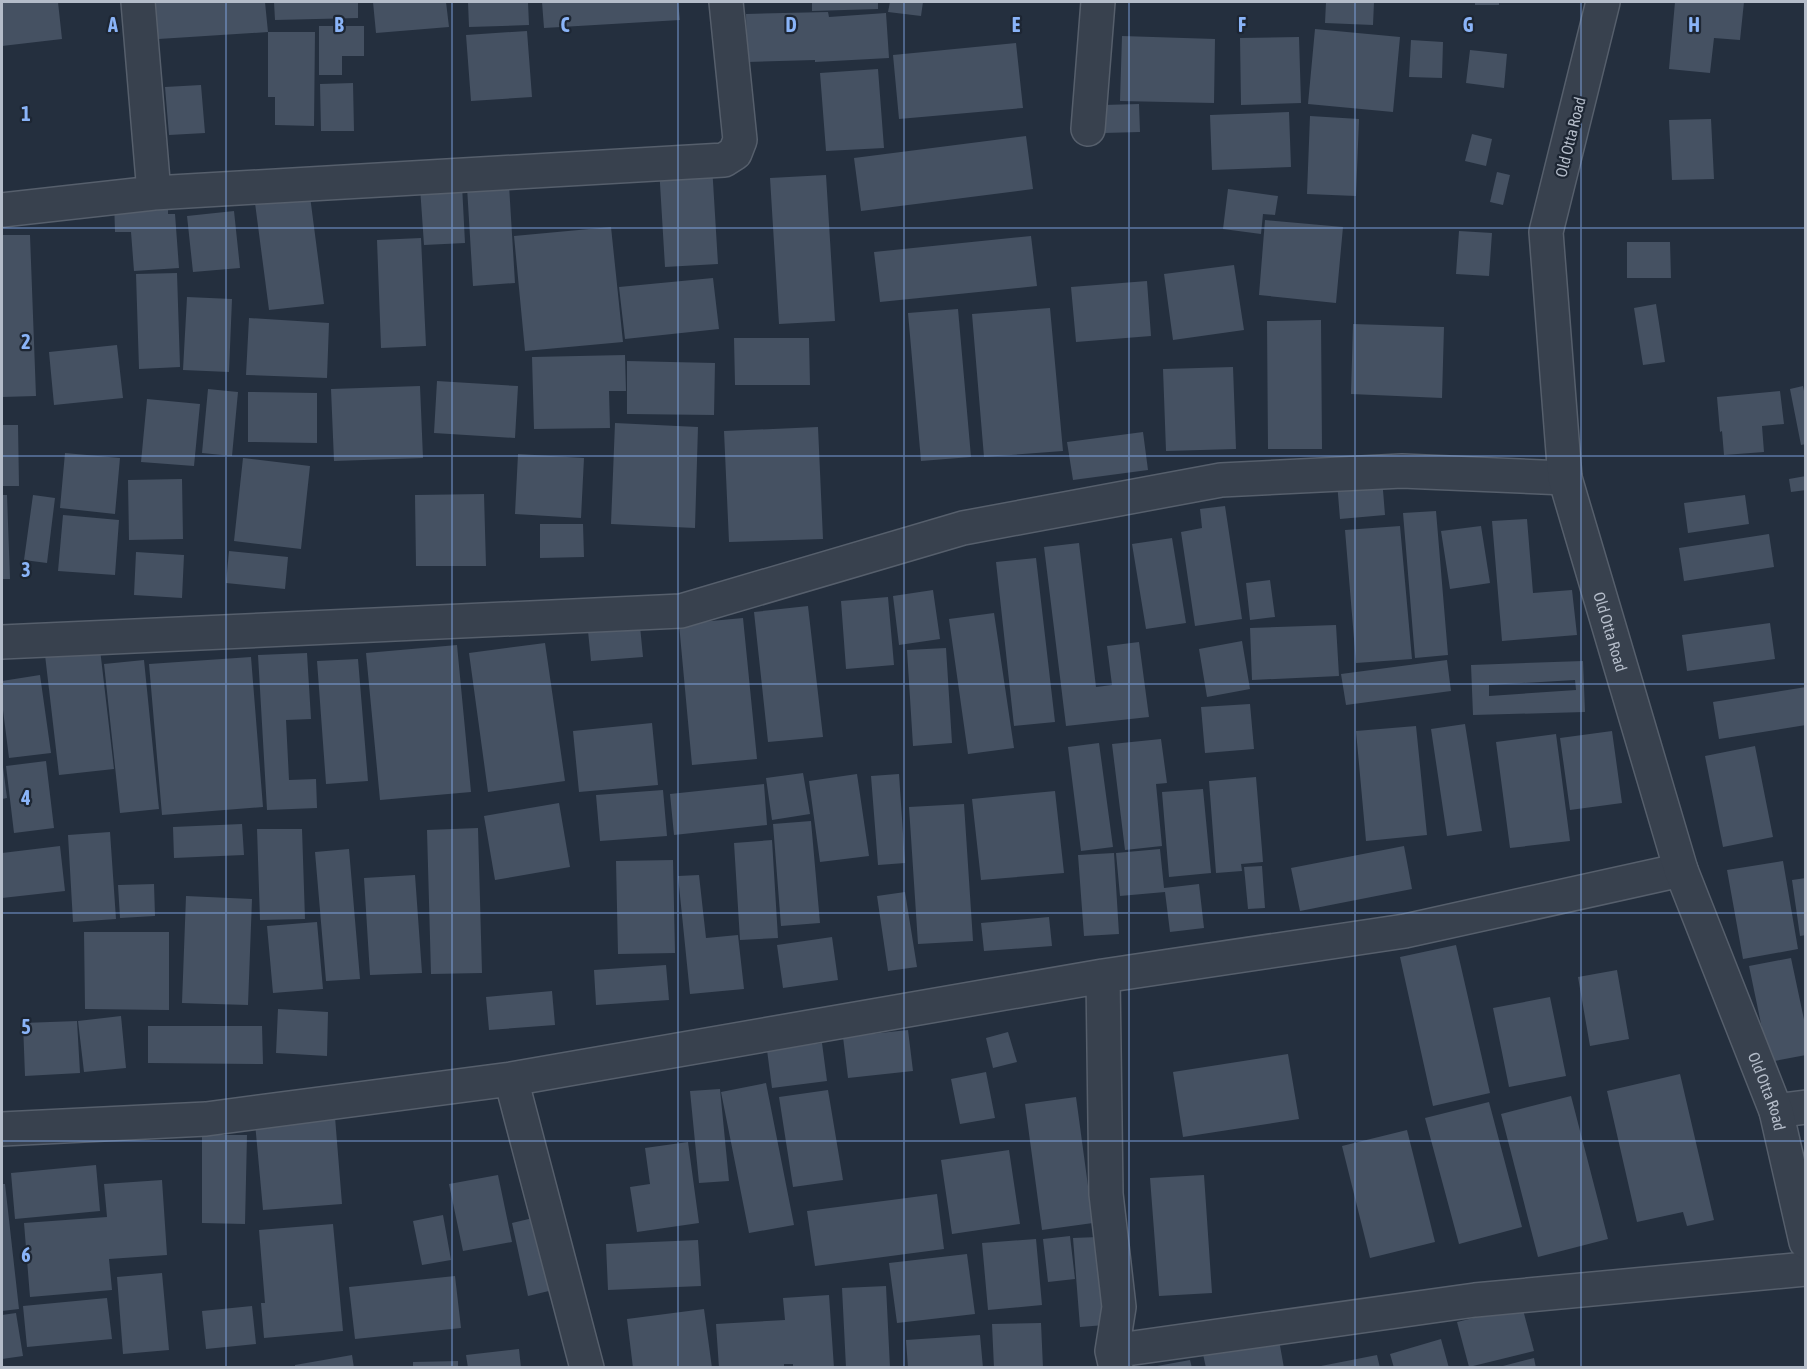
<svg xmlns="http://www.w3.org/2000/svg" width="1807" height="1369" font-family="'Asap Condensed',sans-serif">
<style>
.building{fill:#455162;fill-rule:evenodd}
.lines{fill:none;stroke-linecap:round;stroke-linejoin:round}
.minor-casing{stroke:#565f6c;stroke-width:36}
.tertiary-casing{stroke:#565f6c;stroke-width:36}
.minor{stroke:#38414e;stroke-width:33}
.tertiary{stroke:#38414e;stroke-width:33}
.grid{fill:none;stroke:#8ab4f8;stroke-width:1.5;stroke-opacity:0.55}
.labels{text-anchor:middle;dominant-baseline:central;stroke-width:4.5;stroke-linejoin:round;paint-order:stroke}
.street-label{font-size:16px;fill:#b4bcc9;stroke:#1d2633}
.grid-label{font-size:20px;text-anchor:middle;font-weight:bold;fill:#8ab4f8;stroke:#1d2633;stroke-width:4.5;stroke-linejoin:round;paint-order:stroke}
</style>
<rect width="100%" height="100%" fill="#242f3e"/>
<path class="building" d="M2 2H58L62 39 2 46Z
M141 2H265L268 32 143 40Z
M274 2H358V18L275 20Z
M373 2H446L449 27 376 33Z
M468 2H528L529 25 469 27Z
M542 2H678L680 20 544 28Z
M812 2H878V9L812 11Z
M890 2H923L921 16 888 12Z
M1326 2H1374L1373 25 1325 23Z
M1475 2H1499V5H1475Z
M1675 2H1744L1740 40 1714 38 1710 73 1669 69Z
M828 12 829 17 886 13 889 58 815 62V60L747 62 746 14Z
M319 26H364V56H342V75H319Z
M1315 29 1400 37 1393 112 1308 104Z
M527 31 532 97 471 101 466 35Z
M268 32H315L314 126 275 125V97H268Z
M1122 36 1215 39 1214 103 1120 101Z
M1299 37 1301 103 1241 105 1240 38Z
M1411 40 1443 42 1442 78 1409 77Z
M1016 43 1023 108 899 119 893 55Z
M1470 50 1507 54 1504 88 1466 83Z
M878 69 884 148 826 151 820 73Z
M353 83 354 131H321L320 84Z
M201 85 205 133 169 135 165 87Z
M1139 104 1140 132 1104 133 1103 105Z
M1289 112 1291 167 1212 170 1210 115Z
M1310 116 1359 119 1356 196 1307 194Z
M1711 119 1714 179 1672 180 1669 120Z
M1472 134 1492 139 1486 166 1465 161Z
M1026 136 1033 189 861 211 854 158Z
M712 165 718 264 665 267 659 167Z
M1497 172 1510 175 1503 205 1490 202Z
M826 175 835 321 779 324 770 178Z
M462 185 465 243 424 245 420 187Z
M509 185 515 283 473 286 467 187Z
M1228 189 1278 196 1275 215 1263 214 1261 234 1223 229Z
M310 196 324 304 269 310 255 203Z
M114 199H168V214H175L179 268 134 271 131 232H115Z
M234 211 240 268 193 272 187 216Z
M1265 220 1343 227 1336 303 1259 295Z
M611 227 623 342 525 351 514 236Z
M1459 231 1492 233 1489 276 1456 274Z
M2 235H30L36 396 2 397Z
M1031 236 1037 286 880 302 874 252Z
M421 238 426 346 381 348 377 240Z
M1627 242H1670L1671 278H1627Z
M1234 265 1244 330 1173 340 1164 274Z
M177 273 180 367 139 369 136 274Z
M713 278 719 329 625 339 619 287Z
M1147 281 1151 336 1076 342 1071 287Z
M187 297 232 299 229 372 183 370Z
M1656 304 1665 362 1643 365 1634 308Z
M1050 308 1063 451 984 457 972 314Z
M958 309 971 457 921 461 908 313Z
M249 318 329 323 327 378 246 375Z
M1321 320 1322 449H1268L1267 321Z
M1353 324 1444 327 1442 398 1351 394Z
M734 338H809L810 385H735Z
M117 345 123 398 54 405 49 352Z
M625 355 626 391H609L610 428 534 429 532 357Z
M627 361 715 363 714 415 627 414Z
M1233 367 1236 449 1166 451 1163 369Z
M437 381 518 386 515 438 434 433Z
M420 386 423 458 334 461 331 389Z
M1803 386 1806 401V444L1801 445 1790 389Z
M208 389 238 392 232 456 202 453Z
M1780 391 1784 424 1762 426 1764 452 1724 455 1722 431 1720 432 1717 397Z
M248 392 317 393V443L248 442Z
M147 399 200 404 194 466 141 462Z
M615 423 698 427 695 528 611 524Z
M2 425H18L19 486H2Z
M818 427 823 539 729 542 724 431Z
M1143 432 1148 470 1073 480 1067 442Z
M65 453 120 458 115 514 60 508Z
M518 454 584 458 581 518 515 514Z
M243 458 310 466 301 549 234 541Z
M1806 476V490L1791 492 1789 479Z
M1382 478 1385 515 1340 519 1337 482Z
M182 479 183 539 129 540 128 480Z
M484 494 486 566H416L415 495Z
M2 495H7L10 579H2Z
M33 495 55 498 47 563 24 560Z
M1745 495 1749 524 1688 533 1684 503Z
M1225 506 1242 619 1195 626 1181 532 1202 528 1200 509Z
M1436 511 1448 655 1415 658 1403 513Z
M63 515 119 520 115 575 58 571Z
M1527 519 1533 593 1572 590 1577 635 1502 641 1492 521Z
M540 524H583L584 557 540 558Z
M1400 526 1412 659 1356 663 1345 530Z
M1481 526 1490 583 1450 589 1441 531Z
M1769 534 1774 567 1684 581 1679 548Z
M1172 538 1186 623 1146 629 1132 544Z
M1079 543 1096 687 1112 685 1107 646 1139 642 1149 717 1066 726 1044 547Z
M229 551 288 557 285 589 226 583Z
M136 552 184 555 182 598 134 595Z
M1036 558 1055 722 1014 726 996 562Z
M1270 580 1275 617 1250 620 1246 583Z
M933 590 940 639 899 645 893 596Z
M888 597 894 665 846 669 841 601Z
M808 606 823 737 768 742 754 612Z
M994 613 1014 748 968 754 949 619Z
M639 616 643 657 591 661 587 621Z
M743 618 757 759 692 765 679 624Z
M1770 623 1775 659 1687 671 1682 635Z
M1336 625 1339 676 1252 680 1250 628Z
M1242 641 1250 689 1207 697 1199 649Z
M545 643 565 781 488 792 469 653Z
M457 645 471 792 380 800 366 653Z
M946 648 952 743 913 746 907 650Z
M100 649 114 769 59 775 45 655Z
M307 653 311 719 286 720 289 780 316 779 317 808 267 810 258 655Z
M251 657 263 807 162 815 149 664Z
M358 659 368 781 326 784 317 661Z
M144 660 159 809 120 813 104 664Z
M1447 660 1451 691 1346 705 1341 674Z
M1583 661 1585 712 1473 715 1471 665ZM1575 680 1576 690 1489 696V685Z
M40 675 51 753 9 758 2 702V681Z
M1806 687V725L1719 739 1713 702Z
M1250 704 1254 749 1205 753 1201 707Z
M652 723 658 785 579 792 573 731Z
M1465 724 1482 831 1447 836 1431 729Z
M1416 726 1427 835 1366 841 1356 731Z
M1612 731 1622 803 1570 810 1560 738Z
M1556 734 1570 841 1510 848 1496 742Z
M1161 739 1167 783 1156 784 1162 846 1125 850 1112 744Z
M1099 743 1113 847 1081 851 1068 747Z
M1755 746 1773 837 1723 847 1705 756Z
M46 761 54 828 14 833 6 766Z
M2 767H3L7 798 2 799Z
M803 773 810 814 772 820 766 778Z
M857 774 869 856 820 862 809 781Z
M899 774 905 863 878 865 871 776Z
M1256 777 1263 862 1241 864 1242 871 1216 873 1209 781Z
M764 784 767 825 674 835 670 794Z
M1203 789 1211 873 1169 877 1162 792Z
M663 790 667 836 600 841 596 795Z
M1055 791 1064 873 981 880 972 799Z
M559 803 570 867 495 880 484 816Z
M964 804 973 941 918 944 909 807Z
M811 821 820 923 781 926 773 824Z
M242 824 244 855 174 858 173 827Z
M478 828 482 973 431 974 427 830Z
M257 829H302L305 919 260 920Z
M110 832 116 919 73 922 68 835Z
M772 840 778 938 740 940 734 843Z
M60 846 65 891 2 898V853Z
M1404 846 1412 889 1300 911 1291 868Z
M349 849 360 979 326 981 315 852Z
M1160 849 1164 888 1199 884 1204 928 1170 932 1165 892 1120 896 1116 853Z
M1114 853 1119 934 1084 936 1078 855Z
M673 860 675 953 618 954 616 861Z
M1783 861 1798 949 1743 959 1727 870Z
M1262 866 1265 908 1248 909 1244 867Z
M415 875 422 973 370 975 364 878Z
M699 875 706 938 738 935 744 989 690 994 678 876Z
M1806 878V935L1800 936 1792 880Z
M154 884 155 916 120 918 118 885Z
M905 892 917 967 888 971 877 896Z
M186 896 252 899 248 1005 182 1003Z
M1049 917 1052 946 984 951 981 923Z
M317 922 323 989 273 993 267 926Z
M84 932H169V1010L85 1009Z
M832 937 838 980 783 988 777 945Z
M1456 945 1490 1093 1433 1106 1400 957Z
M1791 958 1806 1029V1055L1769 1062 1749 966Z
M666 965 669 1000 596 1005 594 970Z
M1617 970 1629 1039 1590 1046 1578 977Z
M552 991 555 1025 489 1030 486 997Z
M1550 997 1566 1076 1509 1087 1493 1008Z
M278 1009 328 1012 327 1056 276 1053Z
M121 1016 126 1068 84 1072 78 1021Z
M77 1021 80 1073 25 1076 23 1023Z
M148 1026H262L263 1064 148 1063Z
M908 1030 913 1071 848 1078 843 1037Z
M1008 1032 1017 1062 993 1068 986 1038Z
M822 1043 827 1081 772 1088 767 1050Z
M1288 1054 1299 1119 1183 1137 1173 1072Z
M986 1072 995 1118 960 1124 951 1079Z
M1680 1074 1714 1220 1687 1226 1683 1212 1637 1222 1607 1091Z
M766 1083 794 1225 749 1233 721 1092Z
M720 1089 729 1181 699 1183 690 1091Z
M828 1090 843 1180 793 1187 779 1097Z
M1571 1096 1608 1239 1538 1257 1501 1114Z
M1076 1097 1093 1223 1042 1230 1025 1104Z
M1489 1102 1522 1227 1459 1244 1425 1118Z
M335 1117 342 1204 263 1210 255 1123Z
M1407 1130 1435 1242 1370 1258 1342 1146Z
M202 1135H247L245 1224 202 1223Z
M688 1142 699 1223 637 1232 630 1187 650 1184 645 1148Z
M1009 1150 1020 1224 952 1234 941 1160Z
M96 1165 100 1211 15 1219 11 1173Z
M498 1175 512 1242 463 1251 449 1184Z
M1204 1175 1212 1293 1159 1296 1150 1178Z
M162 1180 167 1255 109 1259 112 1290 30 1297 24 1223 107 1217 104 1184Z
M2 1184H5L19 1309 2 1311Z
M937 1194 944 1249 815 1266 807 1211Z
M443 1215 451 1260 422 1265 413 1221Z
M537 1217 553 1290 528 1296 512 1223Z
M333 1224 343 1331 264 1338 261 1303H265L259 1230Z
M1070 1236 1075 1279 1048 1282 1043 1239Z
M1098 1237 1105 1325 1080 1327 1073 1238Z
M1036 1239 1042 1305 988 1310 982 1243Z
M698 1240 701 1286 608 1290 606 1244Z
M967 1254 975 1314 897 1323 889 1263Z
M162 1273 169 1350 123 1354 117 1277Z
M455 1276 461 1328 355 1339 349 1287Z
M886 1286 890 1368H846L842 1288Z
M829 1295 834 1368H793V1364H784V1368H719L716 1324 785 1320 783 1298Z
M107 1298 112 1339 27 1347 23 1306Z
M252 1306 256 1344 206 1349 202 1311Z
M1522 1306 1534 1351 1469 1367 1457 1322Z
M704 1309 712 1368H633L627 1319Z
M16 1313 23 1356 2 1359V1315Z
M1041 1323 1043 1368H994L992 1324Z
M980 1335 983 1368H908L906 1340Z
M1441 1339 1449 1368H1394L1390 1354Z
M1279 1340 1284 1368H1206L1203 1354Z
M519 1349 521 1368H468L466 1355Z
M352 1355 354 1368H295V1365Z
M1377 1355 1380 1368H1321V1366Z
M1534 1358 1536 1368H1499V1367Z
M1190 1360 1192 1368H1157V1366Z
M458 1361V1368H413V1362Z"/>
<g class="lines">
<g class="minor-casing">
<path id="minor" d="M138 2 154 193
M1088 129 1098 2
M2 210 154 193 724 160 735 153 740 140 726 2
M2 642 681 611 963 528 1221 480 1402 471 1565 478
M1103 976 1106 1194 1119 1307 1112 1351 1116 1368
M511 1079 587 1368
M1776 1111 1806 1107
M2 1129 206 1119 511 1079 1103 976 1405 931 1681 870
M1112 1351 1475 1300 1806 1269"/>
</g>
<g class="tertiary-casing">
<g id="tertiary">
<path id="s1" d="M1603 2 1546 232 1565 478 1681 870 1776 1111 1806 1242"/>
</g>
</g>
<use href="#minor" class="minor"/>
<use href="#tertiary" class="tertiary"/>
</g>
<path class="grid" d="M226 2V1368M452 2V1368M678 2V1368M904 2V1368M1129 2V1368M1355 2V1368M1581 2V1368M2 228H1806M2 456H1806M2 684H1806M2 913H1806M2 1141H1806"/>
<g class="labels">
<g class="street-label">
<text transform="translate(1570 137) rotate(-76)">Old Otta Road</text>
<text stroke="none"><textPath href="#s1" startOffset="644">Old Otta Road</textPath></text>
<text stroke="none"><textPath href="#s1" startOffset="1130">Old Otta Road</textPath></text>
</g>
</g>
<g class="grid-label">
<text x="113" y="32">A</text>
<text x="339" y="32">B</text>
<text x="565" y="32">C</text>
<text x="791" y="32">D</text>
<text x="1016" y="32">E</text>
<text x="1242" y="32">F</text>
<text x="1468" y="32">G</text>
<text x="1694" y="32">H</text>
<text x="26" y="121">1</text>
<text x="26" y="349">2</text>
<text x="26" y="577">3</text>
<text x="26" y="805">4</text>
<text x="26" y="1034">5</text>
<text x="26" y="1262">6</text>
</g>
<rect width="1807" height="1369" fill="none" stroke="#b4bcc9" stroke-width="6"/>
</svg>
